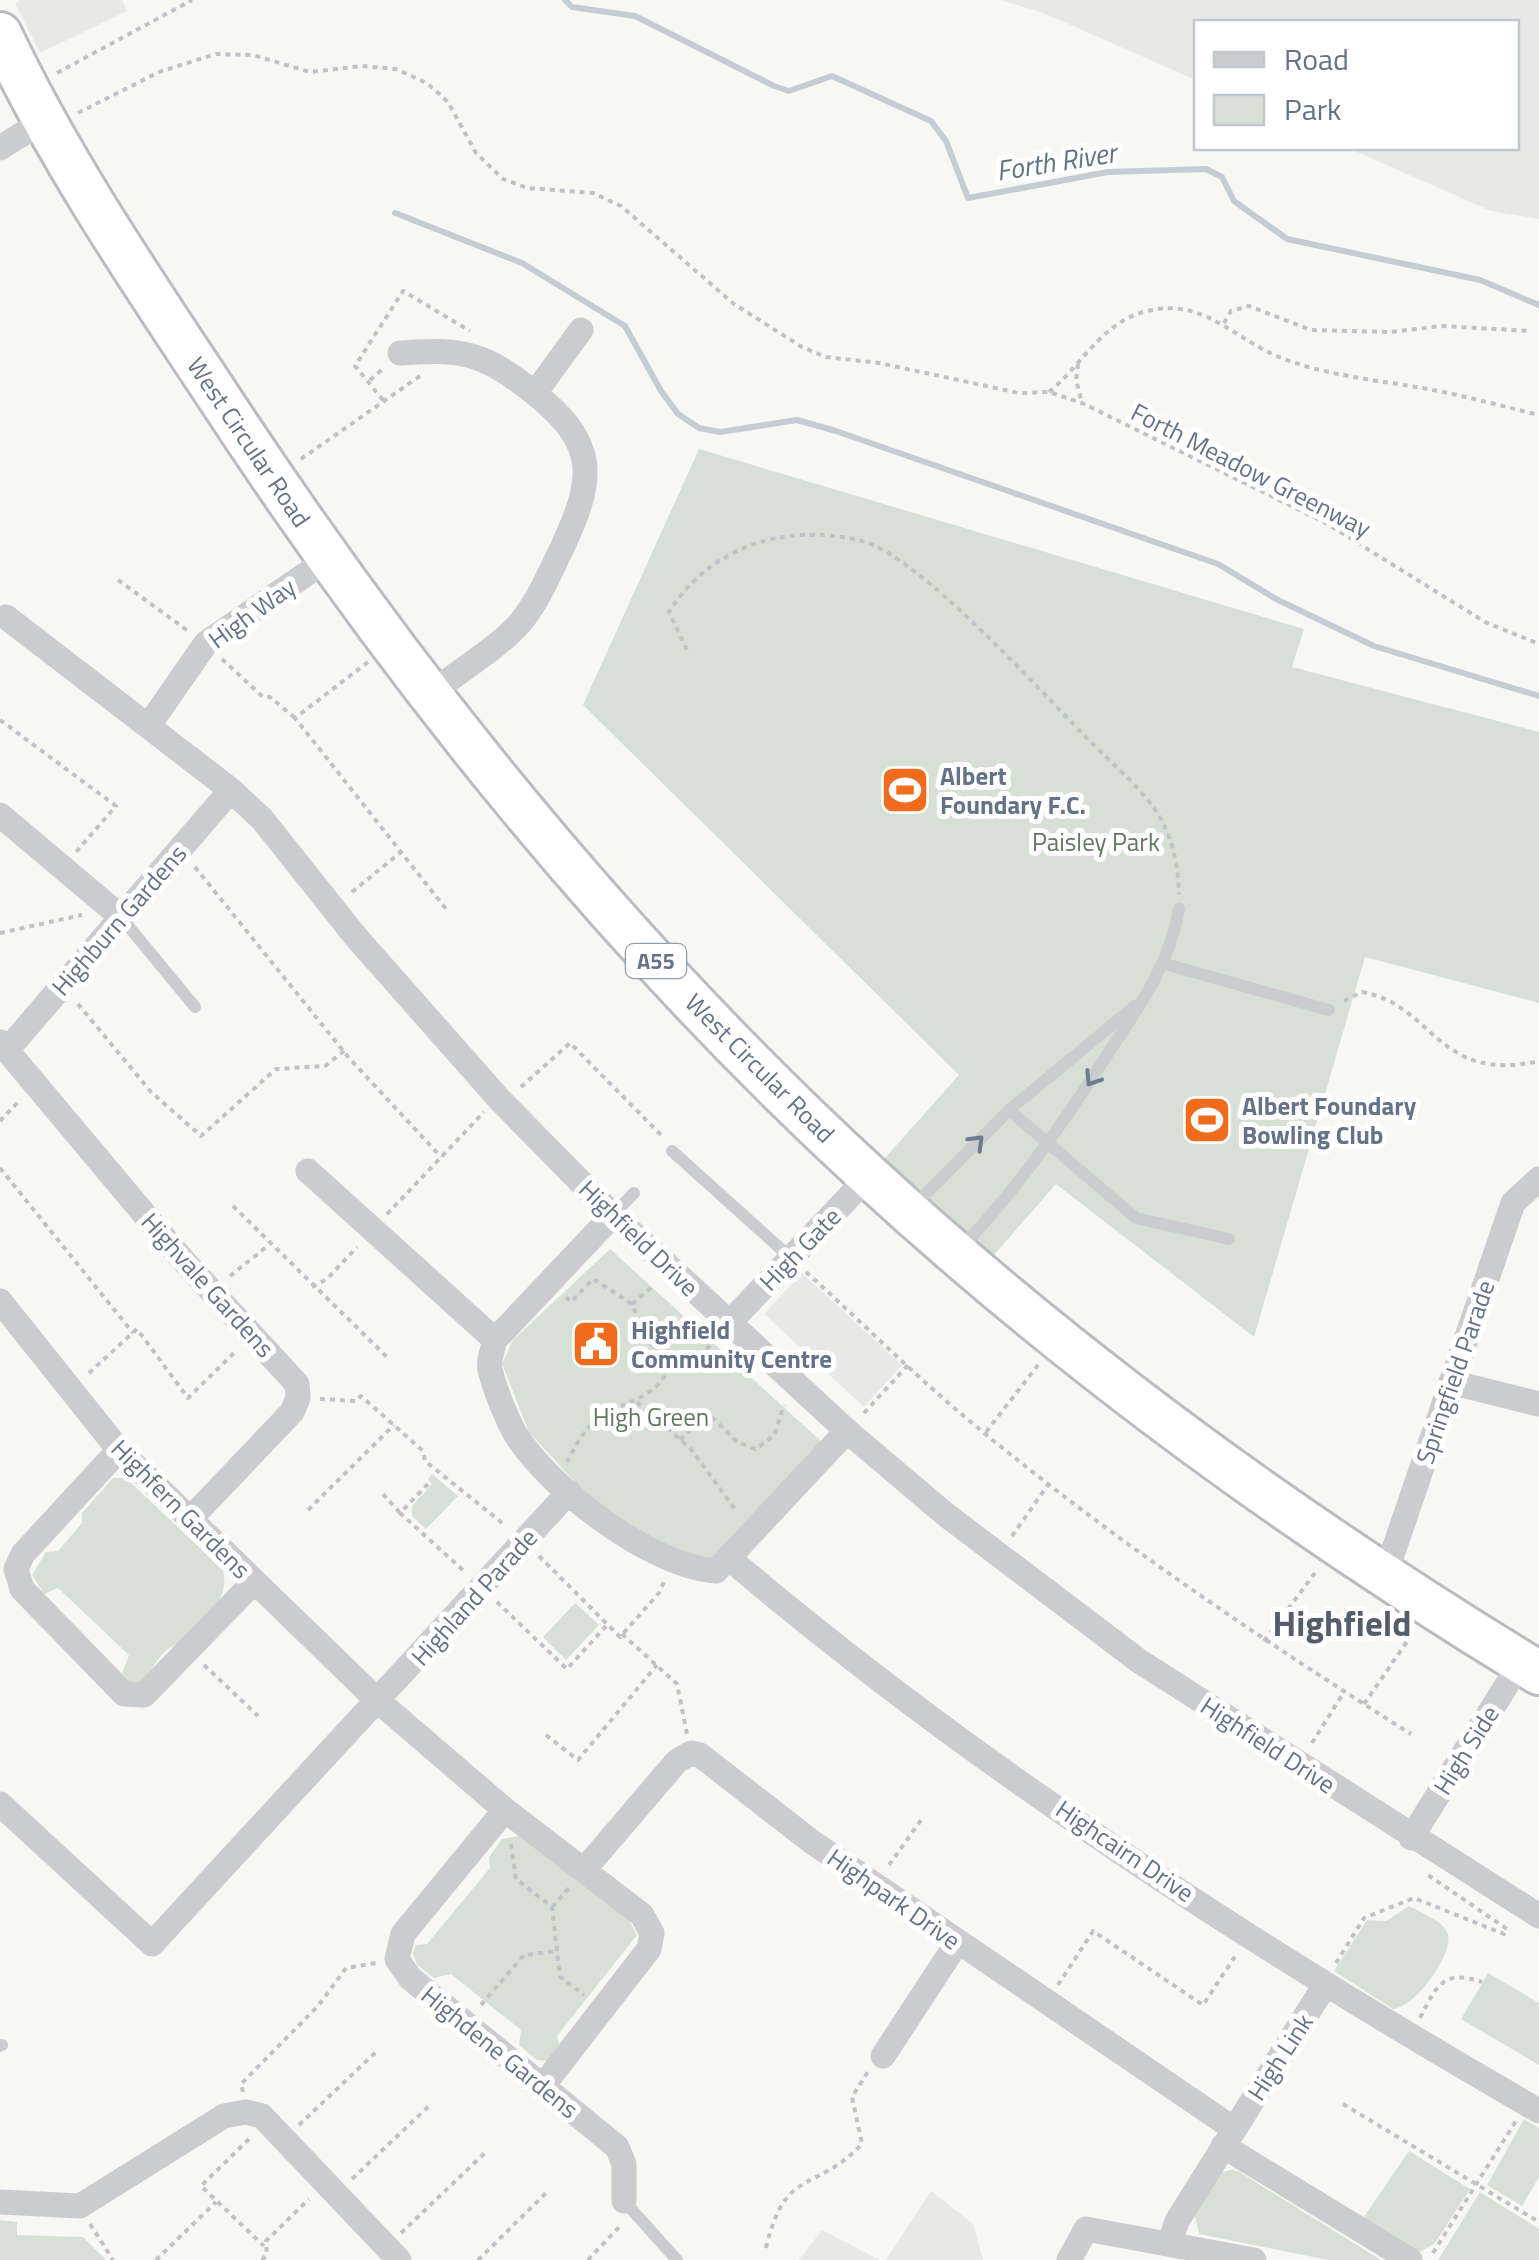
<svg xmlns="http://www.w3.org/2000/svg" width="1539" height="2260" font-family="'Titillium Web',sans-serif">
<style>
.built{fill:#e8e8e7}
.green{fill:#d7e0d5}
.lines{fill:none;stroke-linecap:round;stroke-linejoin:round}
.stream{stroke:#c5cdd4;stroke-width:6}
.trunk-casing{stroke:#b9bcc0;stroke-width:48}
.path{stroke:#c0c2c5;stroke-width:4;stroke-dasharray:5 5;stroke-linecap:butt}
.service{stroke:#caccd0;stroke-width:12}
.minor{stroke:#caccd0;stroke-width:25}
.trunk{stroke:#fff;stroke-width:42}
.oneway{stroke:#6e7c8f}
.labels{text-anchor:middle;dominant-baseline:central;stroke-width:10;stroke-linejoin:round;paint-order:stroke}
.shield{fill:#fff;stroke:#929dac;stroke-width:2.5}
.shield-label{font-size:22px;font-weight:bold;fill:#647388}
.street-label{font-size:25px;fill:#647388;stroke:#fff}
.poi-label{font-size:25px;font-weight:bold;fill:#647388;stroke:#fff;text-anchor:start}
.park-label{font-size:25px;fill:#617960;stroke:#fff}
.water-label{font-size:28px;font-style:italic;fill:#607583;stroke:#fff}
.district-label{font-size:35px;font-weight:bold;fill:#535d6c;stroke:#fff}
</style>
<rect width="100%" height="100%" fill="#f7f8f4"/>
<path class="built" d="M20 0H122L127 11 40 53 15 3Z
M1000 0H1539V219L1491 211 1348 148H1516V22H1196V80L1041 12Z
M802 1273 902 1365 864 1407 764 1314Z
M931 2191 973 2224 983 2260H886Z
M822 2230 880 2260H799Z"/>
<path class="green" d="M699 449 1304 629 1292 667 1539 732V1003L1365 957 1254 1337 1056 1184 979 1272 869 1176 959 1075 583 705Z
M610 1249 823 1443 716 1563 672 1553 584 1492 529 1432 502 1364 513 1340Z
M432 1474 458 1496 426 1529 412 1516V1506L432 1484 428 1479Z
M113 1478H126L223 1570C231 1601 201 1622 182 1643 160 1647 154 1670 140 1684L130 1683 122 1673 129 1655 58 1588 44 1594 32 1575 46 1552 58 1551 82 1523V1513Z
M575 1603 599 1625 566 1660 543 1637Z
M519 1836 628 1919 637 1935 557 2036 560 2047 549 2061 537 2060 519 2045 521 2030 451 1974 434 1978 417 1965 413 1953 416 1945 427 1944 490 1868 489 1857 502 1839Z
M1409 1906C1421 1913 1445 1921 1448 1935 1453 1956 1414 2008 1393 2009L1334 1971 1367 1920 1386 1921Z
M1488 1973 1539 2003V2065L1461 2019Z
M1524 2119 1539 2128V2177L1522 2206 1487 2185Z
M1409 2151 1470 2189 1435 2243 1420 2252 1363 2218Z
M1230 2170 1238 2171 1381 2260H1328L1199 2234 1194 2212 1220 2173Z
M1480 2192 1539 2229V2260H1438Z
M0 2220 17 2222V2235L83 2237 106 2260H0Z"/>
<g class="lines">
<path class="stream" d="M565 0 572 7 635 16 774 86 789 91 832 76 931 121 946 141 968 198 1108 172 1206 169 1222 177 1234 201 1287 239 1480 280 1539 305
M395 213 522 263 625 326 661 391 678 414 699 428 720 432 797 420 836 431 1218 564 1276 599 1374 646 1539 696"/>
<g class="trunk-casing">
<path id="trunk" d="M0 34C60 161 140 278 218 396 404 680 619 946 869 1176 1072 1363 1303 1530 1539 1673"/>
</g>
<path class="path" d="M57 73 192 0
M78 113 159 72 216 54 253 55 310 72 362 66 396 69 427 83 448 102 476 153 503 179 527 188 593 193 621 206 734 304 802 347 826 357 879 363 1019 393 1049 392 1082 403 1324 522 1485 622 1539 644
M1224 323 1231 311 1249 306 1311 330 1391 332 1441 326 1531 331
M1078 364 1076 380 1082 403
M370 380 385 367
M1049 392C1082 365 1103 321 1147 311 1202 297 1233 338 1279 357 1326 376 1378 380 1428 389 1465 396 1502 406 1539 415
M383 400 355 366 403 291 470 331
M301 459 420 376
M118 580 188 631
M687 650 669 612C710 546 787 522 862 541 918 555 1040 691 1085 736 1107 759 1135 782 1154 808 1172 834 1178 863 1179 894
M222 659 263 697H270L295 718
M368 662 295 718 446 909
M0 720 116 806 76 852
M195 867 349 1058 441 1157
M352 892 401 852
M0 933 82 915
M1344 1001 1362 992C1435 1005 1436 1084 1539 1061
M78 1004 151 1092 201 1136 276 1069 325 1066 344 1051
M521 1087 570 1043 664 1138
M0 1121 21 1099
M0 1168 133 1333
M233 1206 390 1360
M387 1214 484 1112
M806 1272C855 1316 902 1363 952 1406 1095 1528 1253 1634 1411 1734
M230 1276 269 1245
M312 1287 327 1279 357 1247
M566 1297 571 1302 593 1279 632 1304 646 1338 670 1363C660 1398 627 1400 601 1416 585 1427 576 1445 567 1462
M632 1304 654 1285
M670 1363 703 1354 713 1341
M89 1373 137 1329 188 1398 235 1352
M320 1399 356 1401 361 1396 423 1451 425 1461 506 1526
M637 1402 691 1449 737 1512
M864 1413 908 1365
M986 1432 1038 1365
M680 1440 702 1419 713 1418 737 1442 755 1449 774 1436 784 1405
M428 1484 400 1513 465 1572
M383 1494 400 1513
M308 1510 394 1425
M1012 1536 1050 1482
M539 1556 620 1637 659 1593 665 1579
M497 1602 567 1669 607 1625
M622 1634 677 1684 687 1734
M1264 1641 1318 1569
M204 1665 258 1716
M1364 1704 1415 1630
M546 1735 578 1760 657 1665
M1312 1743 1344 1692
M511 1844 516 1879 552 1907 560 1977 584 1995
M889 1865 924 1816
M552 1907 569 1888
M1336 1963 1364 1918 1414 1898 1504 1934 1507 1929 1428 1875
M1058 1985 1093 1931 1203 2005 1236 1955
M481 2005 524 1955 557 1951
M1420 2018C1437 1985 1443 1969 1482 1982
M243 2092 241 2084 318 2006 346 1968 376 1963
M1343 2104 1539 2222
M299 2125 376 2052
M249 2139 201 2186 264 2246
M352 2179 429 2106
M90 2224 113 2260
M401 2233 487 2151
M766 2248C785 2166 816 2193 862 2144L852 2097 869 2070
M1433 2253 1516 2121
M156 2260 216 2202
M262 2260 267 2254 266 2241 309 2199
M478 2260 547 2192
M588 2260 622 2224"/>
<path class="service" d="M120 916 195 1007
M1165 964 1329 1010
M1009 1110 1136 1218 1229 1239
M672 1151 792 1259
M913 1207 1009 1110 1135 1006
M613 1215 634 1193
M962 1247C1017 1189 1062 1125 1105 1058 1137 1010 1169 967 1179 909
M0 2046 2 2045
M624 2201 677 2260"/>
<path class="minor" d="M0 148 43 121
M400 353C461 348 485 353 533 392 599 444 595 478 561 550 549 575 538 601 520 623 499 647 456 673 430 694
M535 393 581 330
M6 617 231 790 262 819 356 937 500 1100 613 1215 847 1431 945 1514 1139 1661 1539 1916
M149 725 206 643 328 559
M0 815 120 916
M0 1042 182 1259 297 1384 298 1398 292 1412 191 1518
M7 1050 231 790
M308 1171 495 1340
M613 1215 495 1340C493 1349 488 1361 490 1370 495 1389 506 1418 516 1435 550 1489 652 1567 716 1571L847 1431
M0 1301 119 1450 378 1701 505 1810 642 1915 652 1933 649 1949 542 2087
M729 1323 869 1176
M1451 1382 1539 1404
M119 1450 23 1554 16 1569 22 1589 124 1694 144 1695 254 1582
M731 1560C979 1770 1258 1949 1539 2111
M1385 1575 1513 1203 1539 1179
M0 1804 152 1944 569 1492
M505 1810 403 1934 397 1959 410 1978 617 2147 624 2164V2201
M1411 1838 1521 1662
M584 1870 677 1761 691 1753 700 1755 812 1842 1234 2129
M883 2056 957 1943
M1223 2146 1410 2260
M0 2202 80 2206 224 2116 246 2112 262 2116 399 2260
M1170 2242 1177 2221 1325 1985
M1069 2260 1086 2229 1254 2260"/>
<use href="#trunk" class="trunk"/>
</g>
<defs><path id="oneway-chevron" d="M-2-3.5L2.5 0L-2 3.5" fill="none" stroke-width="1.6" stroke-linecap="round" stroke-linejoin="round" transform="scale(2.5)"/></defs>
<g class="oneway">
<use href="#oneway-chevron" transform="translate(1092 1079) rotate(123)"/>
<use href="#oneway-chevron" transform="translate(977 1142) rotate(-45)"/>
</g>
<defs>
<g id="stadium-square" transform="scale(2.5)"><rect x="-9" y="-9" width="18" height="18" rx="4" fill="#f06b1c" stroke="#fff"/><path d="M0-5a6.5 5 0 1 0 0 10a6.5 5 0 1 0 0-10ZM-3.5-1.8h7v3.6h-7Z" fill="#fff"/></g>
<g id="civic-square" transform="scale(2.5)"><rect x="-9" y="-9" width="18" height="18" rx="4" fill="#f06b1c" stroke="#fff"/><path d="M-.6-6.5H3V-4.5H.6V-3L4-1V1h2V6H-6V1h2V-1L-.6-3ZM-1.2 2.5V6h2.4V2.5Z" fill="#fff"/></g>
</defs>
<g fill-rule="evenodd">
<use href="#stadium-square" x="905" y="790"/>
<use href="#stadium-square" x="1207" y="1120"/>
<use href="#civic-square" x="596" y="1344"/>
</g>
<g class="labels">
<rect class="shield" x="626" y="944" width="60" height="34" rx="8"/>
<g class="shield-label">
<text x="656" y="961">A55</text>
</g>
<g class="street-label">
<text transform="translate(249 442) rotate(56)">West Circular Road</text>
<text transform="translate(1251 470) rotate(27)">Forth Meadow Greenway</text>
<text transform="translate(252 613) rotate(-36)">High Way</text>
<text transform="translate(119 920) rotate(-49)">Highburn Gardens</text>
<text transform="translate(760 1068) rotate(45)">West Circular Road</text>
<text transform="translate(639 1238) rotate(44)">Highfield Drive</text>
<text transform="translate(800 1249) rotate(-46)">High Gate</text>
<text transform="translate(208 1285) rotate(48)">Highvale Gardens</text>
<text transform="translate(1455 1372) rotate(-71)">Springfield Parade</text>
<text transform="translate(181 1509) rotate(45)">Highfern Gardens</text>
<text transform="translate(474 1597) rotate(-48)">Highland Parade</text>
<text transform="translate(1268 1745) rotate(33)">Highfield Drive</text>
<text transform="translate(1466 1750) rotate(-58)">High Side</text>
<text transform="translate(1125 1851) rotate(34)">Highcairn Drive</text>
<text transform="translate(894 1899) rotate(35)">Highpark Drive</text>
<text transform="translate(500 2052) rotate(39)">Highdene Gardens</text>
<text transform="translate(1280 2057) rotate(-57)">High Link</text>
</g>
<g class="poi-label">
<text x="940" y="776">Albert<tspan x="940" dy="29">Foundary F.C.</tspan></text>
<text x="1242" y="1106">Albert Foundary<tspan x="1242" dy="29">Bowling Club</tspan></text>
<text x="631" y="1330">Highfield<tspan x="631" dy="29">Community Centre</tspan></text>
</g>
<g class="park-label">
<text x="1096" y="842">Paisley Park</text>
<text x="651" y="1417">High Green</text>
</g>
<g class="water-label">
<text transform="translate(1056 161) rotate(-9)">Forth River</text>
</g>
<g class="district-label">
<text x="1342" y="1623">Highfield</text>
</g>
</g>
<rect x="1194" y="20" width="325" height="130" fill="#ffffff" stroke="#c1c7cf" stroke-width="2.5"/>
<rect x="1214" y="52" width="50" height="15" fill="#caccd0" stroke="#c1c7cf" stroke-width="2.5"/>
<text x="1284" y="70" font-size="30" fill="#647388">Road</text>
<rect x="1214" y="95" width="50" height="30" fill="#d7e0d5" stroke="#c1c7cf" stroke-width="2.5"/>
<text x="1284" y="120" font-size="30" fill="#647388">Park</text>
</svg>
